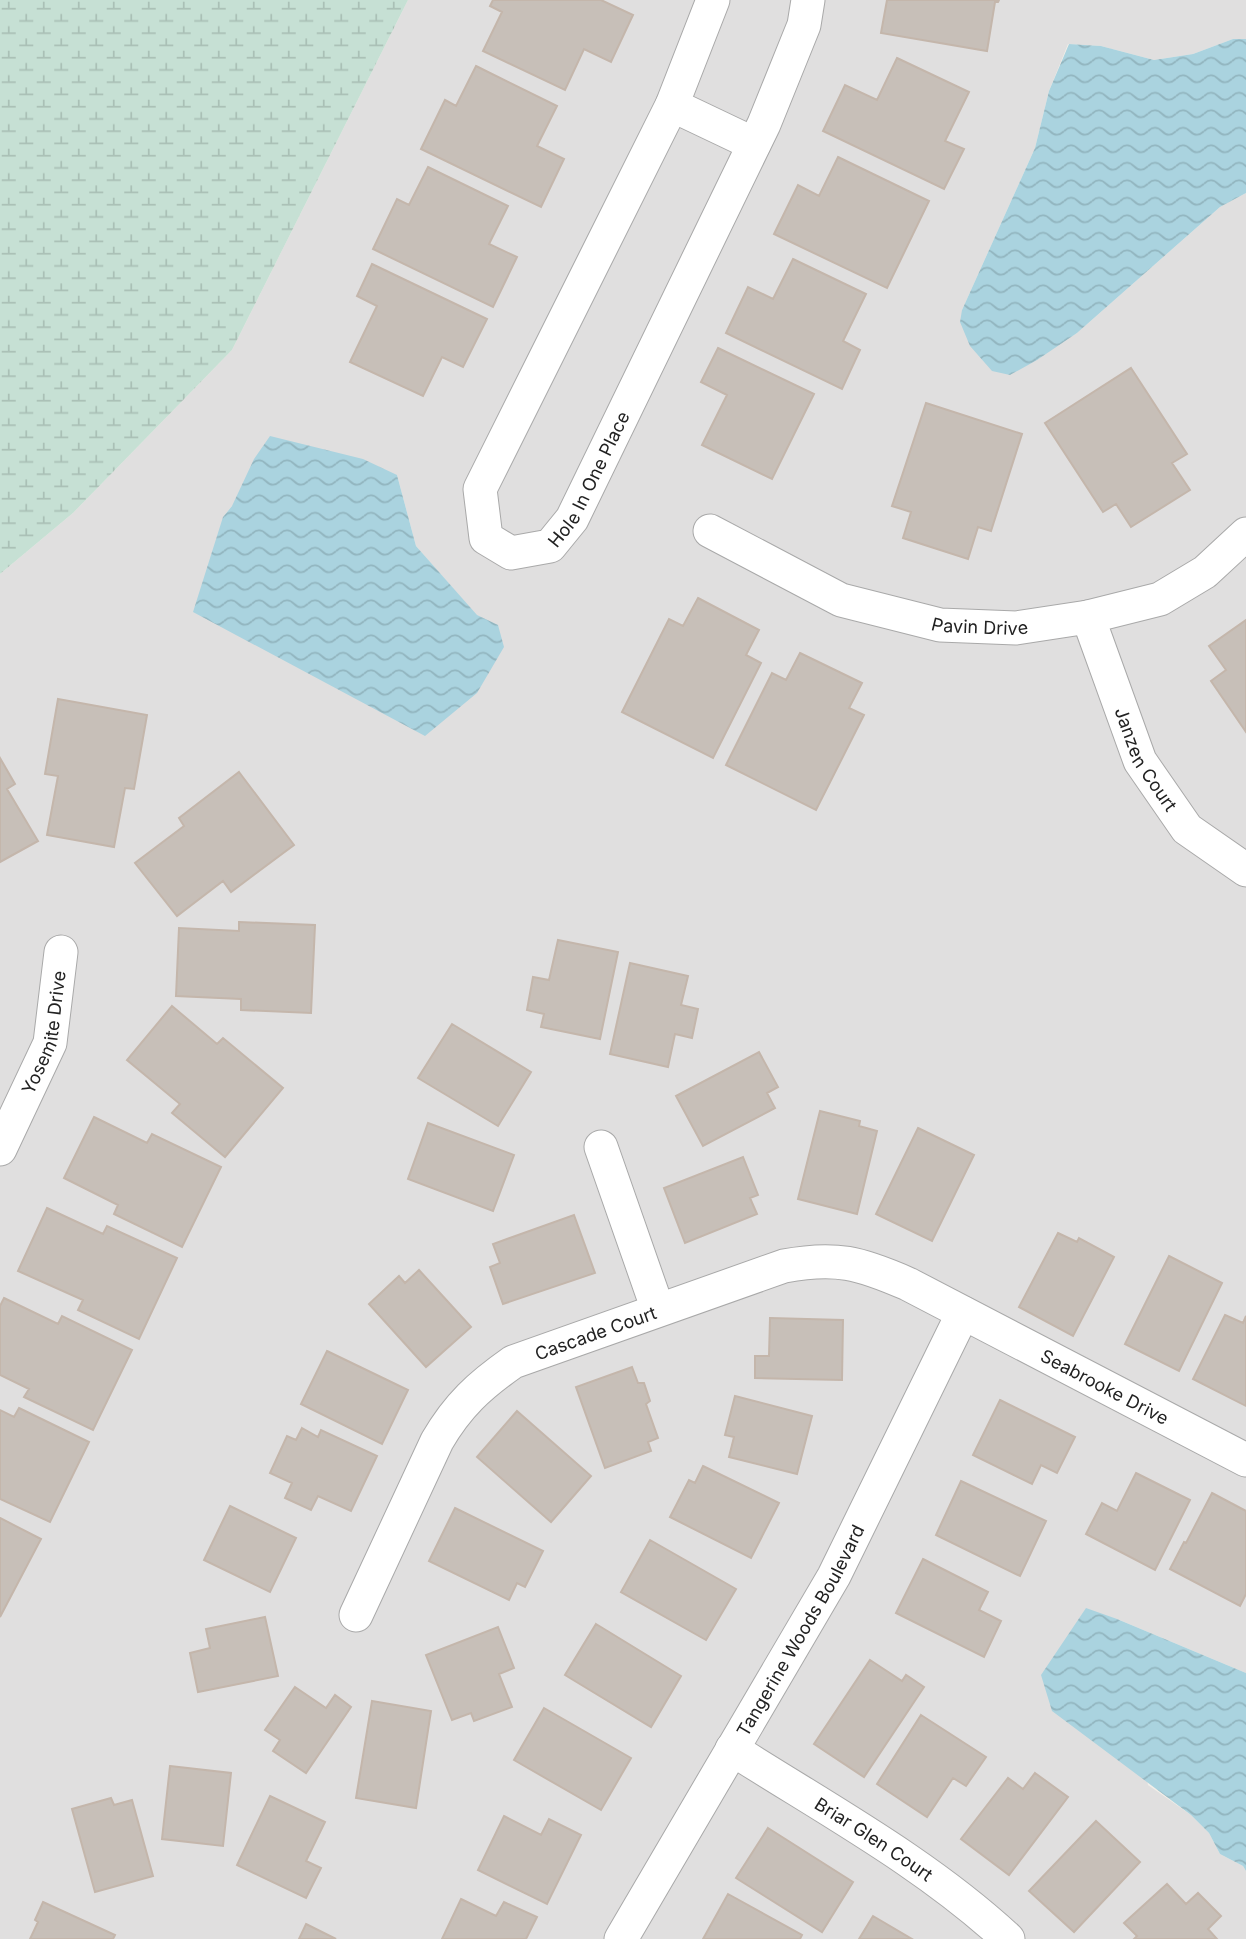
<svg xmlns="http://www.w3.org/2000/svg" width="1246" height="1939" font-family="Inter,sans-serif">
<style>
.residential{fill:#e0dfdf;fill-rule:evenodd}
.wetland{fill:url(#wetland-marsh)}
.water{fill:url(#water-waves)}
.building{fill:#c7bfb8;stroke:#c4b6ab;stroke-width:2}
.lines{fill:none;stroke-linecap:round;stroke-linejoin:round}
.street-casing{stroke:#a9a9a9;stroke-width:35}
.street{stroke:#fff;stroke-width:33}
.labels{text-anchor:middle;dominant-baseline:central;stroke-width:5;stroke-linejoin:round;paint-order:stroke}
.street-label{font-size:18px;fill:#222;stroke:#fff}
</style>
<defs>
<pattern id="wetland-marsh" width="20" height="14" patternUnits="userSpaceOnUse" patternTransform="scale(1.75)"><rect width="20" height="14" fill="#c6e0d4"/><path d="M1 5h8M5 5V1M11 12h8M15 12V8" fill="none" stroke="#aac0b6"/></pattern>
<pattern id="water-waves" width="16" height="10" patternUnits="userSpaceOnUse" patternTransform="scale(1.75)"><rect width="16" height="10" fill="#aad3df"/><path d="M0 5q4-4 8 0t8 0" fill="none" stroke="#92b5bf"/></pattern>
</defs>
<rect width="100%" height="100%" fill="#f2efe9"/>
<path class="residential" d="M408 0H1246V39H1233L1193 54 1154 60 1101 46 1068 44 1049 91 1035 148 962 310 1010 375 1077 333 1220 207 1246 193V1673L1117 1619 1148 1785 1191 1815 1209 1833 1220 1854 1243 1866 1246 1871V1939H0V574L73 513 232 350ZM397 475 416 546 477 616 498 625 223 517 232 506Z"/>
<path class="wetland" d="M0 0H408L232 350 73 513 0 574Z"/>
<path class="water" d="M1233 39H1246V193L1220 207 1077 333 1037 360 1010 375 992 371 970 346 960 322 962 310 1035 148 1049 91 1069 44 1101 46 1154 60 1193 54Z
M270 436 363 459 397 475 416 546 477 615 498 625 504 647 477 693 425 736 193 612 223 517 232 506 254 459Z
M1086 1608 1117 1619 1246 1673V1871L1243 1866 1220 1854 1209 1833 1191 1815 1052 1711 1041 1675Z"/>
<path class="building" d="M493 0H601L633 15 611 62 584 49 565 90 483 51 502 12 490 6Z
M887 0H999L998 2H995L987 51 881 33Z
M897 58 969 92 945 141 964 149 944 189 823 131 845 85 877 100Z
M476 66 557 106 537 146 564 159 541 207 421 149 445 100 456 106Z
M838 157 929 201 887 288 774 234 798 185 819 196Z
M428 167 508 206 489 244 517 257 493 307 373 249 397 199 409 205Z
M793 259 866 294 843 341 860 350 842 389 726 333 748 287 773 299Z
M372 264 487 319 463 367 442 357 423 396 350 362 377 306 357 296Z
M718 348 814 394 772 479 702 445 727 395 701 382Z
M1131 368 1187 454 1172 463 1190 490 1131 527 1116 504 1103 512 1045 423Z
M926 403 1022 434 991 531 978 527 968 559 903 538 911 512 892 506Z
M698 598 759 630 746 655 761 663 713 758 622 712 669 619 683 626Z
M1246 620V732L1211 681 1226 670 1209 646Z
M800 653 862 683 849 708 864 715 816 810 726 765 772 673 786 680Z
M58 699 147 715 134 789 125 788 114 847 47 835 58 776 45 774Z
M0 758 15 784 7 789 38 841 0 862Z
M239 772 294 845 231 892 223 881 177 916 135 863 184 826 179 818Z
M239 922 315 925 311 1013 241 1010V999L176 996 179 928 239 931Z
M558 940 618 952 600 1039 541 1027 544 1014 527 1010 533 977 549 980Z
M630 963 688 976 681 1005 698 1009 692 1038 675 1034 668 1067 610 1054Z
M172 1006 217 1044 223 1038 283 1088 225 1157 172 1113 180 1104 127 1060Z
M452 1024 531 1072 498 1126 418 1078Z
M759 1052 778 1087 767 1093 775 1108 703 1146 676 1096Z
M820 1111 860 1121 859 1126 877 1131 857 1214 798 1199Z
M94 1117 147 1143 152 1134 221 1167 182 1247 114 1214 118 1205 64 1178Z
M428 1123 514 1155 493 1211 408 1179Z
M918 1128 974 1155 932 1241 876 1214Z
M743 1157 758 1195 750 1198 757 1214 685 1243 664 1188Z
M47 1208 103 1234 107 1226 177 1258 139 1339 78 1310 83 1300 18 1271Z
M574 1215 595 1273 503 1304 490 1267 500 1263 493 1244Z
M1058 1233 1077 1242 1079 1238 1114 1257 1073 1336 1019 1307Z
M1169 1256 1222 1283 1179 1371 1125 1344Z
M419 1270 471 1327 426 1367 369 1304 399 1276 405 1283Z
M4 1298 58 1324 62 1316 132 1350 93 1430 24 1397 29 1389 0 1375V1306Z
M1225 1315 1243 1323 1246 1316V1406L1193 1379Z
M770 1318 843 1320 842 1380 755 1378V1356H769Z
M327 1351 408 1390 382 1444 301 1404Z
M632 1367 638 1383H644L650 1401 646 1404 658 1438 648 1442 651 1451 605 1468 576 1387Z
M735 1396 812 1416 797 1474 729 1457 734 1437 725 1435Z
M1000 1400 1075 1437 1057 1473 1041 1465 1032 1484 973 1455Z
M19 1408 89 1442 50 1522 0 1499V1410L14 1417Z
M517 1411 591 1476 551 1522 477 1457Z
M302 1428 318 1437 321 1430 377 1456 351 1511 318 1496 311 1510 285 1498 292 1483 270 1473 287 1436 296 1440Z
M703 1466 779 1503 751 1558 670 1517 689 1480 695 1483Z
M1136 1473 1190 1500 1155 1570 1086 1534 1102 1503 1117 1511Z
M961 1481 1046 1521 1020 1576 936 1535Z
M1212 1493 1246 1511V1594L1240 1606 1170 1569 1184 1542 1186 1543Z
M230 1506 296 1538 270 1592 204 1560Z
M455 1508 543 1551 525 1587 517 1583 509 1600 429 1561Z
M0 1518 41 1539 0 1617Z
M650 1540 736 1589 706 1640 621 1592Z
M923 1559 988 1592 979 1610 1001 1621 984 1657 896 1613Z
M265 1617 278 1676 198 1692 190 1653 210 1648 206 1629Z
M596 1624 681 1676 651 1727 565 1675Z
M498 1627 514 1668 499 1674 512 1707 474 1721 471 1713 452 1720 426 1655Z
M870 1660 902 1681 906 1675 924 1687 864 1777 814 1744Z
M295 1687 326 1708 335 1695 351 1707 306 1773 273 1751 280 1740 265 1730Z
M372 1701 431 1711 416 1808 356 1798Z
M544 1708 631 1758 601 1810 514 1760Z
M921 1715 986 1757 966 1786 953 1778 927 1817 877 1784Z
M170 1766 231 1773 223 1846 162 1839Z
M1035 1773 1068 1797 1009 1875 961 1839 1008 1778 1023 1789Z
M270 1796 325 1822 306 1861 321 1868 306 1898 237 1865Z
M111 1798 114 1805 132 1800 153 1876 95 1892 72 1809Z
M504 1816 541 1835 549 1819 581 1835 547 1904 478 1870Z
M1096 1821 1140 1862 1074 1932 1029 1891Z
M768 1828 853 1882 822 1932 736 1878Z
M1167 1884 1186 1904 1198 1893 1221 1916 1208 1929 1217 1939H1134L1137 1936 1124 1923Z
M728 1894 802 1935 800 1939H703Z
M461 1899 496 1916 504 1902 537 1917 526 1939H442Z
M43 1902 115 1935 113 1939H30L38 1922 35 1920Z
M873 1916 912 1939H859Z
M306 1924 336 1939H299Z"/>
<g class="lines">
<g class="street-casing">
<g id="street">
<path id="s1" d="M713 0 672 105 480 489 486 538 511 553 550 546 572 519 764 124 804 25 808 0"/>
<path d="M672 105 754 144"/>
<path id="s2" d="M710 531 841 600 940 625 1016 628 1088 617 1160 599 1205 572 1246 534"/>
<path id="s3" d="M1088 617 1140 761 1187 829 1246 870"/>
<path d="M601 1147 658 1310"/>
<path id="s4" d="M0 1149 50 1043 61 952"/>
<path id="s5" d="M356 1615 437 1441C458 1405 479 1386 513 1362L784 1266C836 1256 860 1263 908 1284L1246 1460"/>
<path id="s6" d="M732 1749C826 1809 926 1863 1008 1939"/>
<path id="s7" d="M621 1939 834 1576 963 1313"/>
</g>
</g>
<use href="#street" class="street"/>
</g>
<g class="labels">
<g class="street-label">
<text stroke="none"><textPath href="#s1" startOffset="738">Hole In One Place</textPath></text>
<text stroke="none"><textPath href="#s2" startOffset="290">Pavin Drive</textPath></text>
<text stroke="none"><textPath href="#s3" startOffset="154">Janzen Court</textPath></text>
<text stroke="none"><textPath href="#s4" startOffset="126">Yosemite Drive</textPath></text>
<text stroke="none"><textPath href="#s5" startOffset="390">Cascade Court</textPath></text>
<text stroke="none"><textPath href="#s5" startOffset="940">Seabrooke Drive</textPath></text>
<text stroke="none"><textPath href="#s7" startOffset="357">Tangerine Woods Boulevard</textPath></text>
<text stroke="none"><textPath href="#s6" startOffset="168">Briar Glen Court</textPath></text>
</g>
</g>
</svg>
